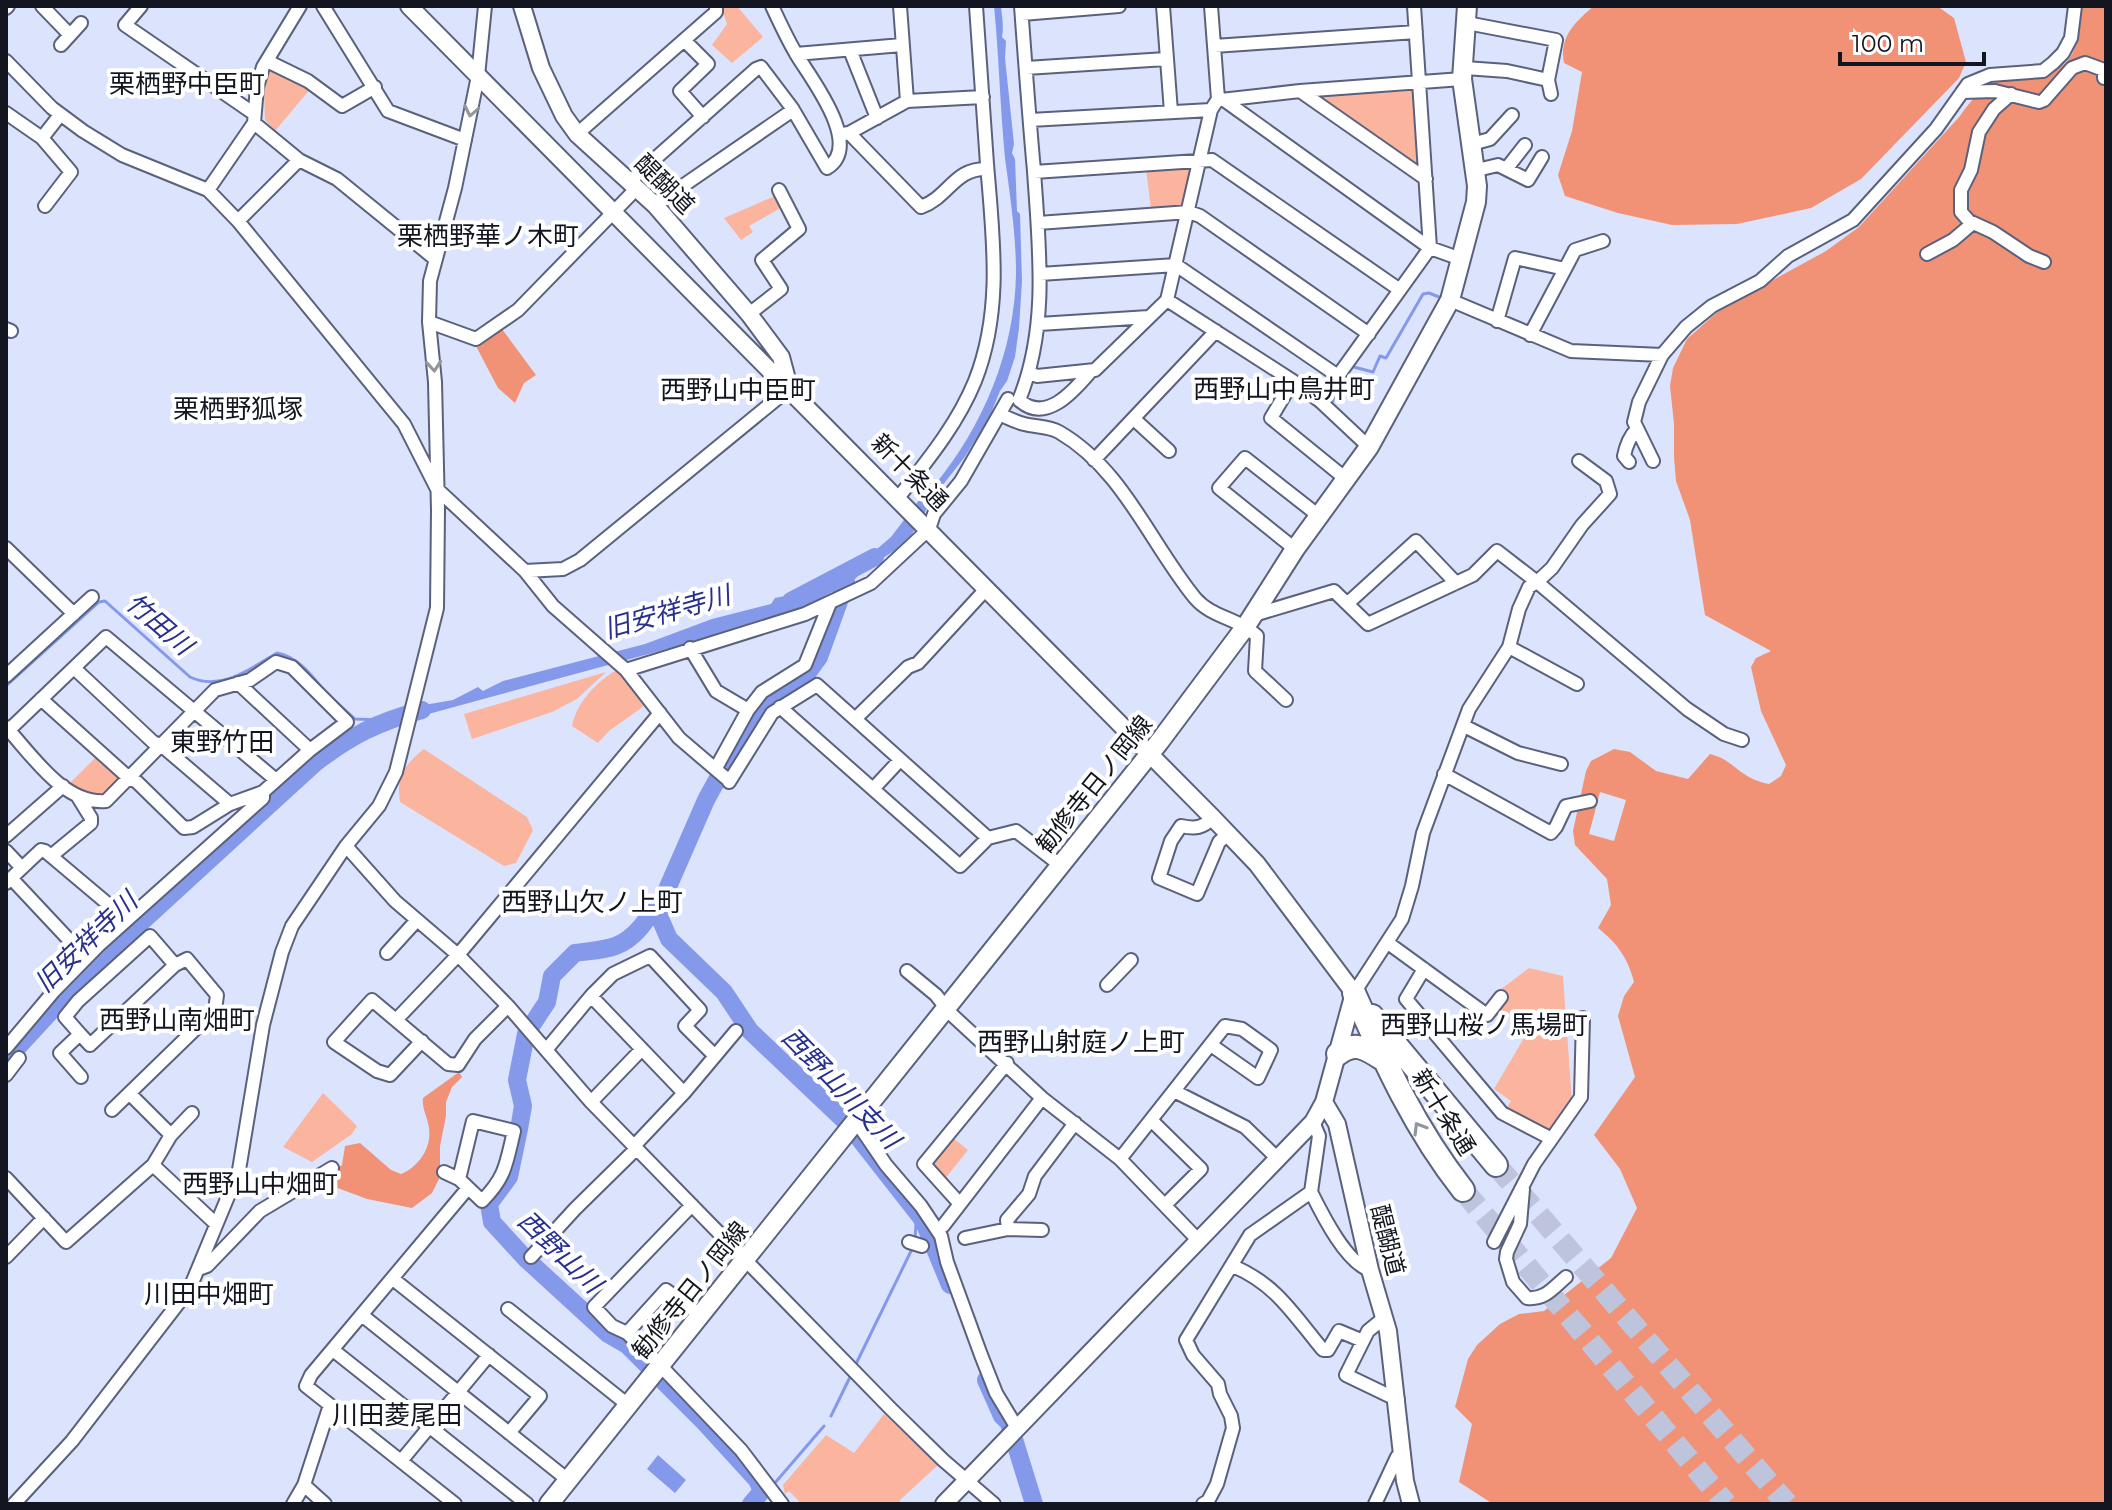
<svg xmlns="http://www.w3.org/2000/svg" width="2112" height="1510" font-family="Montserrat,'Noto Sans JP',sans-serif">
<style>
.green{fill:#fbb49e}
.forest{fill:#f19276;fill-rule:evenodd}
.water{fill:#8599eb}
.lines{fill:none;stroke-linecap:round;stroke-linejoin:round}
.stream{stroke:#8599eb;stroke-width:3}
.river{stroke:#8599eb;stroke-width:18}
.highway-tunnel{stroke:#bec4db;stroke-width:22;stroke-dasharray:22 11;stroke-linecap:butt}
.street-casing{stroke:#5a617c;stroke-width:16}
.secondary-casing{stroke:#5a617c;stroke-width:20}
.primary-casing{stroke:#5a617c;stroke-width:22}
.highway-casing{stroke:#5a617c;stroke-width:26}
.street{stroke:#fff;stroke-width:12}
.secondary{stroke:#fff;stroke-width:16}
.primary{stroke:#fff;stroke-width:18}
.highway{stroke:#fff;stroke-width:22}
.oneway{stroke:#95969b}
.labels{text-anchor:middle;dominant-baseline:central;stroke-width:8;stroke-linejoin:round;paint-order:stroke}
.street-label{font-size:24px;fill:#131620;stroke:#fff}
.neighbourhood-label{font-size:26px;fill:#131620;stroke:#fff}
.water-label{font-size:26px;font-style:italic;fill:#28308d;stroke:#fff}
</style>
<rect width="100%" height="100%" fill="#dce3fc"/>
<path class="green" d="M721 6H737L763 37 732 63 712 45 727 24Z
M278 70 311 88 275 131 265 120 264 88 270 72Z
M1412 91 1416 94 1421 169 1316 96Z
M1191 164 1195 168 1186 204 1151 209 1146 169Z
M775 196 779 198 784 206 749 226 753 232 741 240 724 218Z
M617 670 644 706 609 731 598 743 572 726C577 702 596 682 617 670Z
M606 672 577 699 552 712 472 739 464 714Z
M424 749 527 817 533 830 516 863 504 866 400 802C396 777 404 765 424 749Z
M98 755 120 776V782L107 796 80 795 69 784Z
M1529 968 1563 976 1572 1102 1550 1133 1506 1109 1511 1101 1494 1089 1534 1021 1520 1010 1494 1017 1506 998 1500 990Z
M323 1093 357 1126 352 1134 312 1162 283 1147Z
M952 1137 968 1150 944 1180 932 1167 933 1159Z
M884 1414 938 1465 900 1500 899 1504H802L789 1491 785 1494 783 1485 826 1435 854 1453Z"/>
<path class="forest" d="M1594 6H1937L1954 18 1966 62 1959 78 1861 179 1811 208 1737 224 1672 225 1618 213 1565 196 1558 175 1572 131 1582 72 1564 63C1559 37 1575 22 1594 6Z
M2081 6H2106V1504H1493L1459 1482 1472 1424 1455 1407 1468 1359 1477 1345 1500 1324 1519 1314 1544 1311 1611 1258 1637 1208 1620 1169 1594 1135 1635 1077 1618 1016 1624 996 1634 982C1628 958 1617 943 1598 928L1611 905 1607 879 1575 845 1573 831 1586 771 1591 761 1614 749 1630 752 1656 771 1688 779 1710 754C1735 760 1738 778 1769 784L1781 776 1786 765 1761 711 1751 667 1756 658 1771 651 1705 615 1690 520 1676 481 1674 457V424L1670 386 1673 368 1687 339 1722 308 1826 251 1859 227 1960 116C1970 101 1984 85 2002 80 2028 73 2061 80 2074 50 2079 37 2079 20 2081 6ZM1600 792 1626 800 1614 841 1589 834Z
M499 325 536 375 524 383 515 403 498 388 477 348V341Z
M459 1072 462 1077 452 1087 446 1102V1116L440 1146V1177L432 1193 412 1208 367 1199 335 1187 321 1193V1180L342 1165 345 1146 360 1143 391 1170 401 1174C420 1166 434 1145 428 1123 426 1114 422 1108 423 1098Z"/>
<path class="water" d="M994 6H1001C1002 18 1004 26 1002 37L1006 41 1005 58 1014 144 1012 153 1015 159 1017 211 1020 214 1022 281 1019 328 1015 357 1007 381 1000 391 989 418 964 458 935 495 912 534 894 551 864 570 853 581 808 605 689 643 399 722 401 709 453 700 478 687 483 691 503 681 645 644 712 619 771 604 775 598 790 595 795 599 842 579 891 537 929 487 934 486C983 426 1015 351 1016 273 1016 234 1010 196 1005 158 1000 107 999 56 994 6Z
M658 1455 686 1480 675 1493 647 1469Z"/>
<g class="lines">
<path class="stream" d="M1350 366 1373 372 1380 356 1386 358 1423 294 1429 293 1444 299
M1333 401 1335 389
M6 686 99 602 105 601 190 677C222 692 251 668 277 653 301 658 313 678 328 695
M334 700 355 719 384 720
M913 1207 916 1224 915 1240
M855 1366 913 1247
M831 1416 852 1373
M774 1484 824 1426"/>
<path class="river" d="M791 601 875 557
M661 903 659 916 669 939 724 992 750 1031 847 1123 923 1220 950 1285
M6 1060 88 971 315 763C352 735 378 722 422 710
M986 1380 1002 1416 1009 1423 1034 1504
M751 1504 762 1491 757 1480 704 1422 627 1345 608 1334 525 1258 492 1222 489 1204 509 1177 519 1129 523 1106 517 1080 526 1034 547 1002 552 976 575 953C603 949 620 951 640 928 648 919 651 910 661 903L706 800 751 718 775 693 806 675 819 657 846 582"/>
<path class="highway-tunnel" d="M1496 1165 1787 1504
M1463 1190 1726 1504"/>
<g class="street-casing">
<path id="street" d="M42 6 70 35
M141 6 125 25 253 113
M323 6 388 111 465 140
M900 6 907 101
M1021 6C1025 61 1029 116 1034 171 1039 247 1049 327 1019 400 1045 424 1073 392 1090 372
M1163 6 1171 112
M6 8 8 6
M1022 14 1119 6
M1467 23 1556 40 1548 80 1551 94
M684 40 708 64 680 91 703 117
M61 45 81 23
M1214 46 1416 32
M850 50 877 118
M796 54 902 45
M6 61 52 108 83 131 122 155 208 190 238 221 404 424 437 489 525 571 553 606 626 670 679 738 727 779
M267 61 308 81 342 106 375 87
M1026 68 1166 59
M1465 68 1507 71 1548 80
M1300 91 1426 179
M1962 92 1995 91 2039 102 2044 100 2072 68 2085 63 2104 70V78
M2011 94 1994 109 1979 132 1971 170 1961 190V212L1969 221 1993 232 2029 256 2044 262
M1221 100 1300 91 1462 79
M1224 100 1430 248 1461 259
M6 113 42 138 60 115
M1030 120 1211 110
M254 123 299 160 337 179 434 258
M849 133 921 207C949 197 954 168 987 169
M577 134 716 12V6
M842 134 849 133 907 101 983 97
M42 138 71 172 45 206
M1472 144 1490 139 1512 115
M1507 168 1525 145
M1477 170 1498 165 1528 180 1542 157
M1034 172 1212 160 1400 290
M630 181 756 69 761 67 792 108 827 168C863 146 813 81 798 57 788 41 780 23 772 6
M208 190 254 123 257 87 263 67 300 6
M655 205 793 110
M238 221 299 160
M1038 223 1189 212 1200 216 1369 334
M1927 254 1953 240 1973 223
M1040 274 1176 265 1338 376
M1167 300 1293 381 1320 401 1369 447
M1450 300 1571 351 1662 355 1686 327 1712 306 1760 281 1788 256 1853 220 1936 129 1968 84 1990 75 2043 71 2053 63 2063 53 2071 38 2075 6
M749 314 781 289 762 260 799 229 779 190
M1497 321 1515 258 1565 269 1575 250 1603 241
M429 322 476 339 518 310 637 188
M1039 324 1149 317
M6 329 11 331
M1530 335 1565 269
M1030 373 1037 376 1095 370 1167 300 1211 110 1218 99 1211 6
M1293 381 1271 418 1346 479
M1320 401 1430 248 1414 6
M1001 415C1008 418 1016 422 1024 424 1035 427 1049 426 1059 432 1123 469 1150 543 1195 598 1212 618 1239 618 1257 636L1255 671 1286 700
M1134 419 1169 451
M1094 460 1216 331
M1653 461 1634 422 1639 402 1662 355
M1629 462 1624 456C1626 446 1629 437 1637 429
M898 498C927 461 957 425 975 381 1003 310 993 238 987 164 983 111 980 59 976 6
M6 548 74 614
M1295 549 1219 488 1245 458 1319 516
M525 571 563 569 580 560 790 388
M987 588 918 663 908 667 855 719 988 838 1016 831 1060 865
M1348 603 1416 541 1456 583
M1254 615 1334 591 1368 624 1473 575 1497 551 1537 582 1552 568 1582 525 1610 494 1606 481 1579 461
M1509 647 1577 684
M690 648 716 691 748 710
M74 668 153 742 161 745 230 804
M626 670 805 614 871 583 929 529 934 514 961 481 1008 399
M6 676 92 597
M238 683 310 750
M780 707 960 866 988 838
M1464 726 1518 753 1561 764
M6 727C32 755 64 805 106 801L215 690 250 680 276 662 292 667 347 722 310 750 263 792 230 804 193 827 184 828 137 782 129 778 41 699
M9 730 106 637 276 780
M716 768 748 710 762 692 805 665 830 603
M1444 774 1551 833 1556 827 1566 806 1590 801
M729 782 772 713 817 685 855 719
M873 789 900 760
M1213 818C1202 828 1196 829 1181 826L1171 841 1159 878 1197 894 1219 842 1228 834
M6 836 63 786
M346 846 395 901 458 955 508 1006 591 1102 891 1409 943 1460 994 1504
M6 851 22 868
M51 856 91 823V818L78 797
M11 878 86 958
M6 883 41 850 45 851 127 920
M1388 943 1487 1015 1501 997
M387 953 417 920
M1424 969 1406 999 1502 1113 1550 1138
M907 971 936 995 950 1013 1042 1098 1120 1159 1199 1241
M1107 985 1131 960
M1354 993 1402 919 1412 886 1423 833 1469 709 1509 647 1519 609 1529 587 1537 582 1687 709 1724 734 1742 740
M591 996 613 974 650 956 700 1010 685 1026 715 1056
M396 1020 458 955 660 713
M80 1034 65 1017 78 1001 150 936 175 965
M422 1041 390 1075 377 1071 334 1042 372 1000 448 1064 458 1065 475 1039 508 1006
M6 1048 54 991 99 945 263 798V792
M546 1050 591 996 684 1093 634 1146
M6 1075 19 1058
M81 1077 60 1053 80 1034 90 1045 175 965 187 959 217 995 215 1010 112 1110
M1174 1091 1245 1127 1278 1159
M684 1093 736 1031
M130 1094 171 1135
M591 1102 642 1049
M1151 1120 1201 1169 1165 1205
M856 1121 886 1165 921 1206 941 1236 947 1262 981 1355 996 1393 1017 1428
M1120 1159 1225 1026 1242 1029 1271 1050 1258 1078 1211 1045
M153 1165 216 1224
M444 1172 459 1179 482 1201C506 1177 506 1164 514 1131L473 1121 459 1179
M6 1178 66 1242 153 1165 171 1135 192 1113
M1523 1189 1520 1224 1507 1252 1506 1259 1513 1282 1527 1298C1545 1300 1553 1288 1566 1277
M1311 1192C1322 1214 1346 1263 1370 1270
M960 1204 924 1164 1007 1063
M692 1205 594 1307 612 1326 627 1333 656 1361 741 1450 782 1504
M943 1226 1042 1098
M1042 1230 1008 1229 1007 1220 1029 1194 1035 1176 1075 1123
M965 1238 1008 1229
M909 1242 922 1246
M1494 1242 1534 1164 1581 1097 1583 1018
M6 1257 44 1218
M531 1257 575 1209 637 1148
M1233 1266C1277 1285 1293 1314 1323 1350H1328L1339 1331 1363 1341 1368 1331 1384 1318
M199 1269 207 1266 260 1211 332 1168
M393 1279 540 1396 509 1433
M508 1309 628 1405
M363 1316 568 1480
M627 1333 666 1290 700 1315
M1363 1341 1346 1375 1398 1400
M333 1350 527 1504
M401 1461 489 1355
M304 1485 325 1504
M14 1504 72 1441 190 1288 239 1170 263 1025 282 952 292 926 346 846 379 806 396 772 437 608 438 510 435 382 429 322 430 281 455 188 478 76 485 6
M293 1504 304 1485 330 1405
M455 1504 306 1386 311 1375 468 1188
M1203 1504 1208 1501 1217 1484 1233 1428 1231 1416 1220 1394 1218 1384 1193 1355 1186 1340 1250 1235 1311 1192 1319 1136 1313 1122
M1375 1504 1397 1457 1403 1453"/>
</g>
<g class="secondary-casing">
<path id="secondary" d="M409 6 1213 818 1257 864 1354 993 1324 1102 1313 1122 944 1504
M522 6 541 68 564 116 577 134 655 205 749 314 781 357 788 383
M1324 1102 1337 1124 1370 1270 1388 1331 1405 1481 1411 1504"/>
</g>
<g class="primary-casing">
<path id="primary" d="M549 1504 1160 741 1246 626 1295 549 1369 447 1450 300 1476 202 1477 186 1462 79 1467 6"/>
</g>
<g class="highway-casing">
<path id="highway" d="M1354 993C1385 1063 1415 1129 1463 1190
M1372 1016 1496 1165
M1338 1054C1355 1040 1367 1049 1384 1060"/>
</g>
<use href="#street" class="street"/>
<use href="#secondary" class="secondary"/>
<use href="#primary" class="primary"/>
<use href="#highway" class="highway"/>
</g>
<defs><path id="oneway-chevron" d="M-2-3.5L2.5 0L-2 3.5" fill="none" stroke-width="1.6" stroke-linecap="round" stroke-linejoin="round" transform="scale(2)"/></defs>
<g class="oneway">
<use href="#oneway-chevron" transform="translate(471 111) rotate(101)"/>
<use href="#oneway-chevron" transform="translate(434 366) rotate(85)"/>
<use href="#oneway-chevron" transform="translate(1419 1128) rotate(-121)"/>
</g>
<g class="labels">
<g class="street-label">
<text transform="translate(665 184) rotate(45)">醍醐道</text>
<text transform="translate(910 472) rotate(45)">新十条通</text>
<text transform="translate(1094 784) rotate(-51)">勧修寺日ノ岡線</text>
<text transform="translate(1444 1112) rotate(58)">新十条通</text>
<text transform="translate(1388 1240) rotate(76)">醍醐道</text>
<text transform="translate(690 1290) rotate(-51)">勧修寺日ノ岡線</text>
</g>
<g class="neighbourhood-label">
<text x="187" y="84">栗栖野中臣町</text>
<text x="488" y="236">栗栖野華ノ木町</text>
<text x="1284" y="389">西野山中鳥井町</text>
<text x="738" y="390">西野山中臣町</text>
<text x="238" y="409">栗栖野狐塚</text>
<text x="222" y="742">東野竹田</text>
<text x="592" y="902">西野山欠ノ上町</text>
<text x="177" y="1020">西野山南畑町</text>
<text x="1484" y="1025">西野山桜ノ馬場町</text>
<text x="1081" y="1042">西野山射庭ノ上町</text>
<text x="260" y="1184">西野山中畑町</text>
<text x="209" y="1294">川田中畑町</text>
<text x="397" y="1415">川田菱尾田</text>
</g>
<g class="water-label">
<text transform="translate(667 612) rotate(-16)">旧安祥寺川</text>
<text transform="translate(159 624) rotate(41)">竹田川</text>
<text transform="translate(86 942) rotate(-44)">旧安祥寺川</text>
<text transform="translate(841 1088) rotate(46)">西野山川支川</text>
<text transform="translate(560 1252) rotate(44)">西野山川</text>
</g>
</g>
<rect width="2112" height="1510" fill="none" stroke="#131620" stroke-width="16"/>
<path d="M1840 52v12h144v-12" fill="none" stroke="#131620" stroke-width="4"/>
<text x="1852" y="52" font-size="24" fill="#131620" stroke="#ffffff" stroke-width="6" paint-order="stroke">100 m</text>
</svg>
